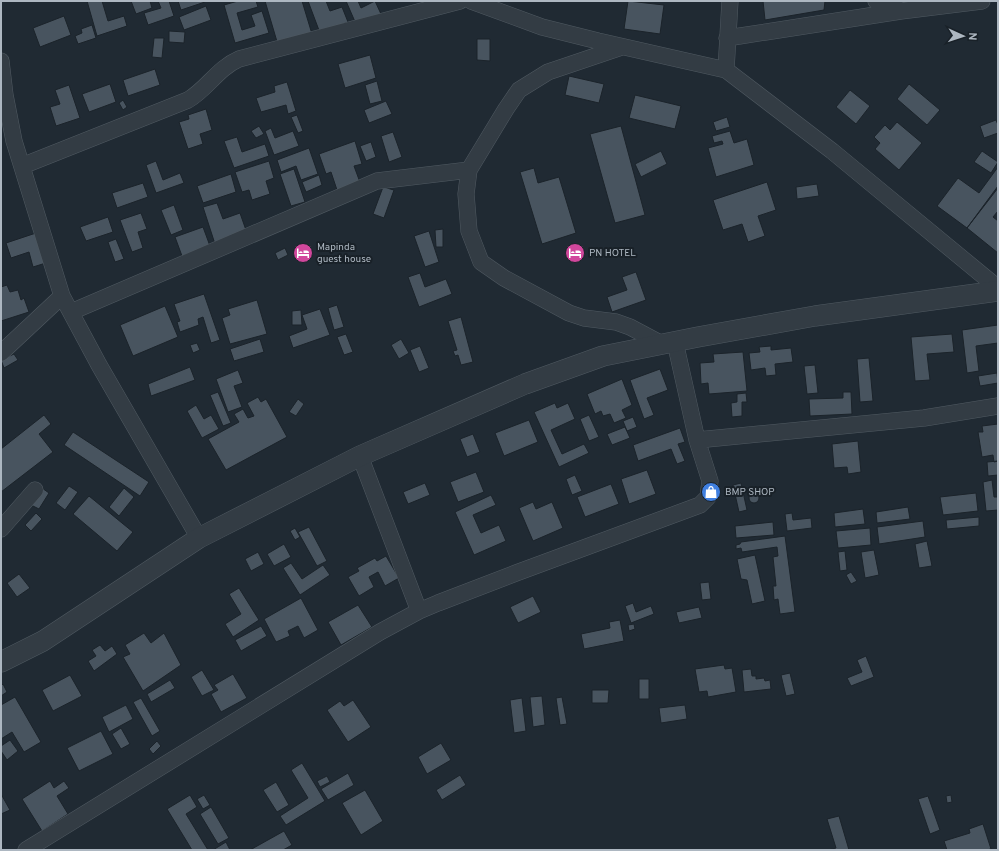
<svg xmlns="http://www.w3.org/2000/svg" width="999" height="851" font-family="Overpass,sans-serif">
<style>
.building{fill:#48545f;stroke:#1b232a}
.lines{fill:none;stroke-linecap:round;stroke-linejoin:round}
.minor-casing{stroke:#505a62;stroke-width:17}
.tertiary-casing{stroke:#505a62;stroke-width:21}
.minor{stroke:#333c44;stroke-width:16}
.tertiary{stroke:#333c44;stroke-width:20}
.labels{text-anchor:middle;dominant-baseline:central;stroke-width:4;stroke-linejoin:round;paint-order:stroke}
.poi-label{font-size:10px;fill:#adb7c1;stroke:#192128;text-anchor:start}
</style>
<rect width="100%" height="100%" fill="#202a33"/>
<path class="building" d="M87 1H102L108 21 124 16 127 26 97 36Z
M131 1H150L152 8 136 14Z
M158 1H169L174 16 148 25 144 13 161 8Z
M178 1H204L205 2 181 10Z
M238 1H256L258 7 237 13 242 30 255 26 251 15 262 11 269 33 235 43 224 5Z
M265 1H302L312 34 278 45Z
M308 1H326L330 11 342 7 348 22 320 33Z
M346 1H358L361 8 375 1 381 14 356 24Z
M628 1 664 5 660 34 624 29Z
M763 1H825L824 10 765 20Z
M206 6 211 20 184 30 179 17Z
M64 16 71 35 40 47 33 28Z
M92 25 96 38 78 44 75 36 82 33 81 29Z
M169 31 185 32 184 43 169 42Z
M154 38H164L162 58 152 57Z
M477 39H490V61L477 60Z
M370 55 376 78 345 88 338 64Z
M155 69 160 85 128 96 123 80Z
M569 76 604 84 599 103 565 95Z
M377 81 382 101 370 104 365 85Z
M287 82 296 111 288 114 286 105 261 112 256 98 275 92 274 86Z
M110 84 116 102 89 112 82 94Z
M909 84 940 110 927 125 897 99Z
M69 85 80 118 56 126 50 107 60 104 55 90Z
M850 90 870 106 856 124 836 107Z
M635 95 681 106 675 129 629 118Z
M123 100 127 107 123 110 119 103Z
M386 101 392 114 369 123 364 110Z
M206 109 212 130 200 134 203 144 188 149 179 122 189 119 188 115Z
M297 115 303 131 298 133 291 117Z
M727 117 730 127 716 131 713 122Z
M996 120 998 125V133L984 138 980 126Z
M897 122 922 143 899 170 875 149 880 143 874 137 885 125 890 130Z
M259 126 264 134 256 138 251 131Z
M621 126 645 215 615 223 590 134Z
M271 128 275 138 293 131 299 146 274 155 265 131Z
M730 131 734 143 747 139 754 165 716 177 708 148 723 144 722 141 714 143 712 136Z
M393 132 402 157 389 162 381 136Z
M237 137 242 152 265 144 269 156 234 168 224 141Z
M355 141 362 164 354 166 361 185 338 193 331 172 326 174 319 154Z
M371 142 376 157 366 161 360 146Z
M309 148 318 174 301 180 296 166 281 172 277 160Z
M661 151 667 164 641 177 635 164Z
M982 151 998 162 991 173 974 162Z
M156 161 163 180 180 173 184 183 156 193 146 165Z
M269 161 274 178 266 181 270 194 252 200 249 190 242 192 235 172Z
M998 167V186L967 228 937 206 958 178 979 193Z
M534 168 538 183 559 177 576 233 542 244 520 172Z
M294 169 305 202 291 206 280 174Z
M231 174 236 192 203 203 197 186Z
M319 175 322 185 306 192 302 182Z
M767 182 776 210 758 216 765 236 748 242 742 224 723 230 713 200Z
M143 183 148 197 117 208 112 193Z
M817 184 819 196 797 199 796 187Z
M383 187 394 190 384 218 373 214Z
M998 188V211L993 217 998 221V253L967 228Z
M217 203 223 219 240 213 247 233 215 244 203 207Z
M174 205 183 230 171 235 161 210Z
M141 213 147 229 138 232 143 248 132 252 120 220Z
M108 217 113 232 86 241 80 227Z
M203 227 210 246 182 256 175 237Z
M443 229V247H436L435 230Z
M429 231 439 262 425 267 414 236Z
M39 232 49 262 33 267 29 252 11 258 6 243Z
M116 239 124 259 115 262 108 242Z
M285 248 288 255 278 260 275 253Z
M636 272 646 300 612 312 607 297 627 290 622 277Z
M420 273 425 287 446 279 452 294 419 307 408 277Z
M7 285 10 292 18 290 21 300 24 298 29 312 1 321V287Z
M204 294 220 340 211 343 203 317 198 319 199 325 180 332 177 322 180 321 174 304Z
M257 300 267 334 230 344 222 318 230 315 228 309Z
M337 305 344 327 334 330 328 308Z
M165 306 178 337 133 356 120 325Z
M320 309 330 335 293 348 289 336 307 329 302 315Z
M301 310 302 325H292V311Z
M461 317 473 362 461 365 458 355 455 356 453 351 457 350 448 321Z
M998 325V343L976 346 979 371 967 373 962 330Z
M346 334 353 352 344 355 337 337Z
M952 334 954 352 927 354 930 380 915 381 911 337Z
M260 339 264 352 234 361 230 349Z
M401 339 409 353 399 359 391 345Z
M197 343 200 350 193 353 190 345Z
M420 346 429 368 419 372 410 350Z
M771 346V350L791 348 793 362 775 364 776 375 766 376 765 368 751 370 749 353 760 352 759 347Z
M743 352 747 391 709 394 708 383 701 384 700 363 714 362 713 354Z
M14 354 18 360 4 368 1 360Z
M869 358 873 401 860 402 857 359Z
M815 365 818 393 807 394 804 366Z
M190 367 195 380 151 396 148 384Z
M660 369 668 390 647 398 654 415 644 419 630 380Z
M238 370 243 383 234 386 242 407 228 412 216 379Z
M997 373 998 383 980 386 978 376Z
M622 379 632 405 622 410 626 418 614 423 610 414 603 416 601 411 595 414 587 394Z
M218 392 231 423 223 426 210 395Z
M843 392H851L852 414 810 416 809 399 843 398Z
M746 393 747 402H742V416L732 417 731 403 737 402V394Z
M258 397 261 402 266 399 287 437 226 470 208 439 239 422 234 414 243 409 248 418 254 416 247 403Z
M298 399 304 404 296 416 289 412Z
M555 403 557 408 568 403 575 419 551 430 562 454 584 444 589 453 559 467 534 412Z
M196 405 204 419 211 415 219 429 202 438 187 411Z
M44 415 51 424 39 434 53 452 1 492V449Z
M589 415 599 437 589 441 580 419Z
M633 417 637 427 627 431 623 421Z
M529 420 538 442 504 456 495 433Z
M998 424V461L994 462 993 455 982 457 978 432H983L982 426Z
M625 427 630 438 612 445 607 434Z
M680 428 685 442 678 444 685 461 677 464 671 449 638 461 633 445Z
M73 432 149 482 140 496 64 445Z
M473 434 480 452 467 457 460 439Z
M858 441 861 472 848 474 847 467 834 468 832 444Z
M998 461V475L988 476 987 462Z
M647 470 656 494 629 504 621 479Z
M476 472 484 492 458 502 450 482Z
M575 475 582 491 572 495 566 479Z
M992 480 994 497H998V510L986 511 983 482Z
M425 483 430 495 408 504 403 492Z
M741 483 747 510 739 512 733 485Z
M611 484 619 504 585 517 577 497Z
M69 486 78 492 65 510 56 503Z
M42 488 49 493 39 509 31 505Z
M124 488 134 497 119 516 109 507Z
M749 498a5 5 0 1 1 10 0a5 5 0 1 1-10 0Z
M976 493 978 511 943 515 940 497Z
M491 495 496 505 473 515 481 533 499 525 506 541 474 555 455 512Z
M89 496 133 532 117 551 73 514Z
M533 502 536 509 552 502 563 528 533 541 519 508Z
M908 507 910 519 877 523 876 512Z
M863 509 865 524 835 527 834 513Z
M36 513 42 519 31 531 25 525Z
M792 513 793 520 811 518 812 528 787 531 785 514Z
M979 517V526L947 529 946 520Z
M923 521 925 537 879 544 877 527Z
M773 522 774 535 736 538 735 526Z
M309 527 327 561 317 566 298 532Z
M295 528 300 537 295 540 290 531Z
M870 528 871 545 838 548 836 531Z
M785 536 795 612 780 614 778 599 774 600 773 586H776L773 557 778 556 777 547 742 552 741 548 736 549V545L740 544 741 542Z
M927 541 932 566 919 568 915 544Z
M284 544 291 557 274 566 267 554Z
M874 550 879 575 865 578 861 552Z
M845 551 847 570 840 571 838 552Z
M258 552 264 564 251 571 245 559Z
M755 555 765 601 752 604 747 580 741 579 737 559Z
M386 556 399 578 385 586 378 572 369 577 374 587 359 596 348 577 359 571 357 568 375 558 377 561Z
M291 563 302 579 323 565 330 575 300 595 283 568Z
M851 572 857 581 851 584 846 575Z
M19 574 30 588 17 597 7 583Z
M709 582 711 599 702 600 700 583Z
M239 588 259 620 233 637 225 624 241 614 229 594Z
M533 596 541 612 518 623 510 607Z
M301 598 318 630 304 638 298 626 288 631 290 636 276 642 264 619Z
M633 603 636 612 651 606 654 614 631 623 625 606Z
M358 605 372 627 341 645 328 622Z
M699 607 702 618 679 623 676 612Z
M620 620 624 641 584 649 581 634 610 628 609 622Z
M634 624 635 629 629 631 628 625Z
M261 626 267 636 241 651 235 640Z
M144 633 151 643 164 633 181 665 143 691 123 657 130 654 125 645Z
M100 645 105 651 112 646 117 654 94 671 88 661 96 656 92 650Z
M866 656 874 677 851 686 847 678 862 672 857 660Z
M724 665 725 669 732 668 736 692 708 697 707 691 699 692 695 669Z
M751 669 752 676H756V679L764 678 765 681 770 680 771 689 744 692 742 670Z
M202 670 214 690 202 696 191 677Z
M790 673 795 694 786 696 781 675Z
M233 674 247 698 221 712 211 694 218 690 214 685Z
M70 675 82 696 53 711 42 690Z
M639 679H649V699H639Z
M170 680 175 688 151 702 147 694Z
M3 684 7 692 1 696V686Z
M592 690H609L608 703H592Z
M542 696 545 725 533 727 530 697Z
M15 697 41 742 24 752 12 732 1 739V705Z
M562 697 567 724 560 725 556 698Z
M141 698 160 731 152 736 133 702Z
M522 698 526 731 514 733 510 700Z
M353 700 371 727 348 742 327 710 340 701 344 706Z
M126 705 133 719 109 732 102 717Z
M685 705 687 719 661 723 659 708Z
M121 728 130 744 121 749 112 734Z
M101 731 113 754 79 771 67 748Z
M10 740 18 751 7 760 1 751V746Z
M157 741 161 746 153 754 149 749Z
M441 743 451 760 427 774 418 757Z
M302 763 325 801 286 825 280 816 308 798 291 770Z
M348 773 354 785 328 800 321 789Z
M460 775 466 785 442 800 436 790Z
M327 776 330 782 320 787 317 781Z
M50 781 54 788 64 781 69 788 57 796 68 814 42 831 22 799Z
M276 782 289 805 277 812 263 790Z
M365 790 383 821 361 835 342 803Z
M1 794 10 810 1 814Z
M190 795 197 807 186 814 208 850H192L167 809Z
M204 795 210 805 203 809 197 799Z
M951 795 952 802 947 803 946 796Z
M928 796 940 830 930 834 918 799Z
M211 807 229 838 218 844 200 814Z
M839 816 849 850H828L836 848 827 819Z
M983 824 991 849 986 850H947L944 841 970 833 969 829Z
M284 831 292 845 283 850H250Z
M226 842 230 850H213Z"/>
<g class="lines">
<g class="minor-casing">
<path id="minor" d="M471 1 542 27 598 41 726 70 832 151 998 288
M876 1 900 10
M727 38 901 11 982 1
M622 47 548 72 519 90 506 109 469 170 466 194 469 231 481 262 504 278 569 313 584 318 616 322 630 327 662 344
M1 61 5 95 14 141 62 296 99 365 199 538
M726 70 730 1
M22 166 188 100C207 89 218 68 239 59L460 1
M71 312 377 181 469 170
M1 353 62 296
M697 440 924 418 998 406
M360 456 419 611
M1 529 35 490
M26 850 380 632 419 611 438 603 516 573 700 505 708 497 710 481 697 440 675 342"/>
</g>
<g class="tertiary-casing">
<path id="tertiary" d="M1 662 43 641 199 538 360 456 525 384 603 356 698 337 815 316 998 291"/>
</g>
<use href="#minor" class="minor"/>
<use href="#tertiary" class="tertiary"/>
</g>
<defs>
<g id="hotel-disc" transform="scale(1)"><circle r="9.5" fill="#d1479c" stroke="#192128"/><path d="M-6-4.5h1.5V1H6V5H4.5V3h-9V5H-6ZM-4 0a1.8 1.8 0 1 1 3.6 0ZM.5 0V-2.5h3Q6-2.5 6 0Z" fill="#fff"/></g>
<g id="shop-disc" transform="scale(1)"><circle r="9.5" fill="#3f7fe0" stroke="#192128"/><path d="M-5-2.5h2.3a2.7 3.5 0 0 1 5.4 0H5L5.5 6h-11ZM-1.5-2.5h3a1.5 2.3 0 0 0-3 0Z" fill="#fff"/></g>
</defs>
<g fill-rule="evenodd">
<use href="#hotel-disc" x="303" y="253"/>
<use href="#hotel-disc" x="575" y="253"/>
<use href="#shop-disc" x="711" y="492"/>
</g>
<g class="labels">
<g class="poi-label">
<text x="317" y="247">Mapinda<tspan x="317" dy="12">guest house</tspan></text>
<text x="589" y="253">PN HOTEL</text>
<text x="725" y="492">BMP SHOP</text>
</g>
</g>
<rect width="999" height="851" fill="none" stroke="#adb7c1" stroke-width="4"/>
<g transform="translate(963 36) rotate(93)" stroke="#192128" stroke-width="3" paint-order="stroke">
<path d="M0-3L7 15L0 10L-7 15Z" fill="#adb7c1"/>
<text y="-6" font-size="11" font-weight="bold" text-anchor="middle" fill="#adb7c1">N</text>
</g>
</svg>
